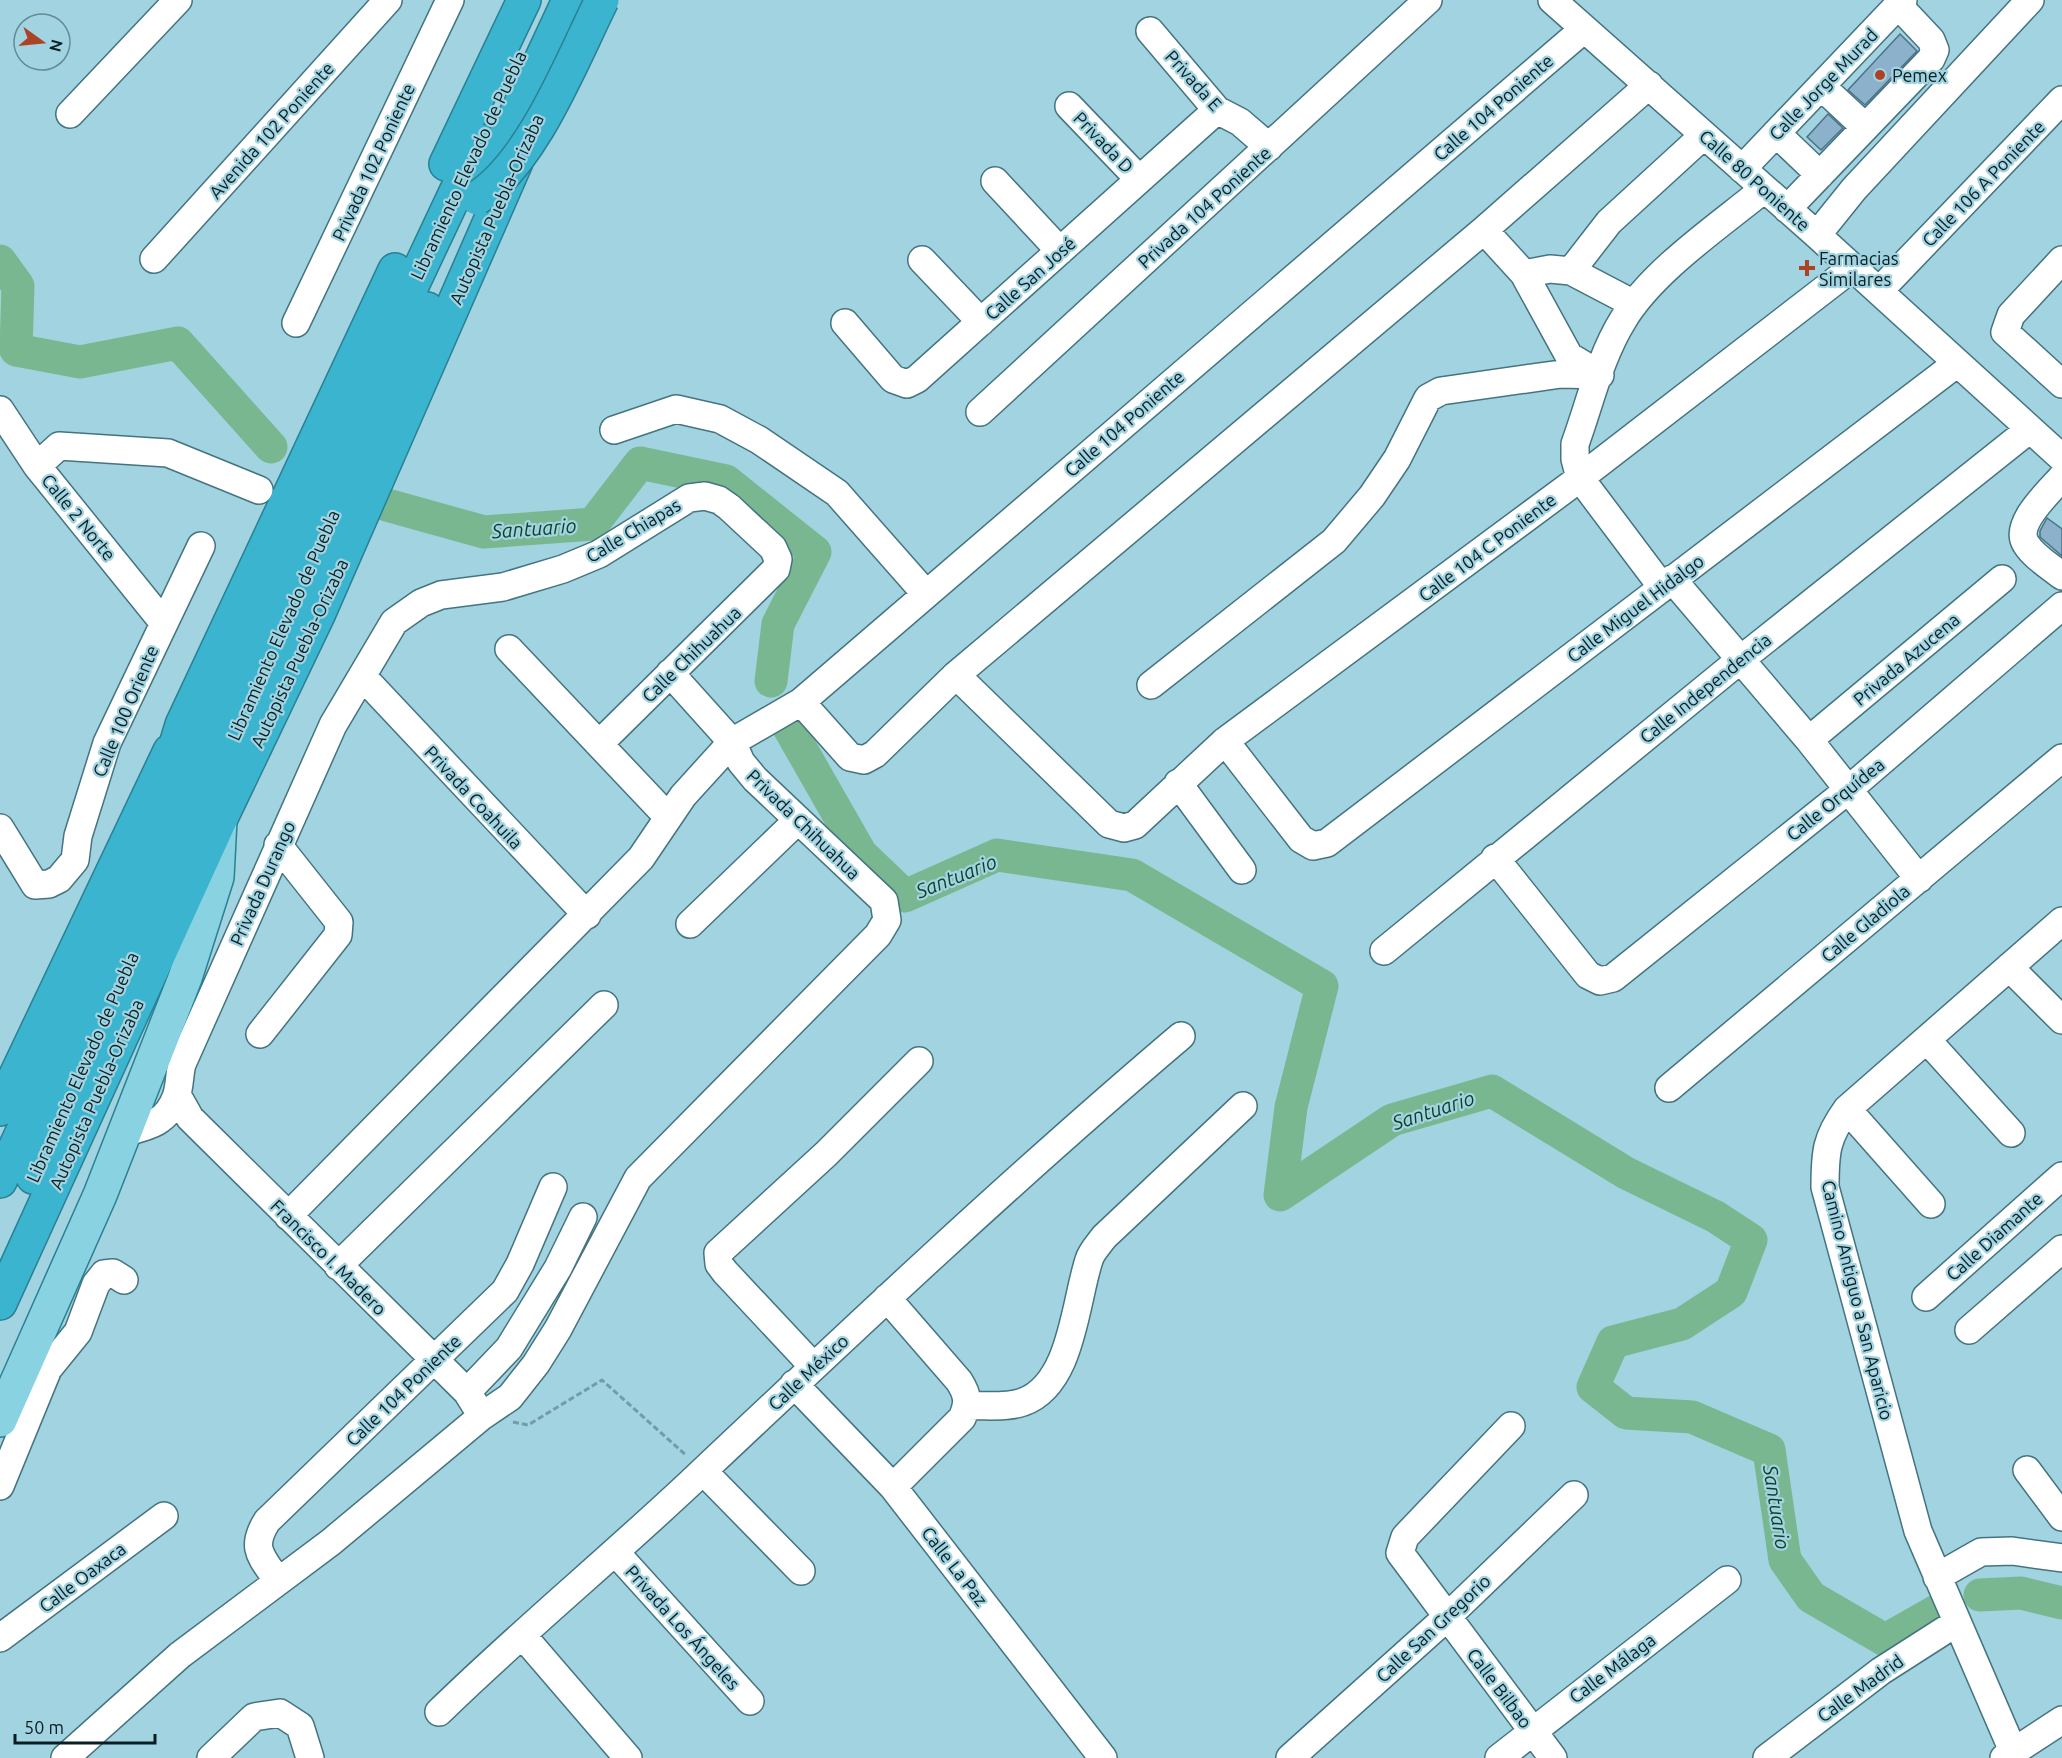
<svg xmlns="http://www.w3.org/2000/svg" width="2062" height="1758" font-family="Ubuntu,sans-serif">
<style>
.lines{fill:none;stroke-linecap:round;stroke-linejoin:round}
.river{stroke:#79b790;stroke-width:33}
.building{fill:#8bb2ca;stroke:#4c7188;stroke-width:1.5}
.minor-casing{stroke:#447480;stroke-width:30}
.major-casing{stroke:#2a8093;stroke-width:36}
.highway-casing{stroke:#2a8093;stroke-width:36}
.path{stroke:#739ca6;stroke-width:3;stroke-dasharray:6 3;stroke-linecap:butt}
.minor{stroke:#fff;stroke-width:27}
.major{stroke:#89d2e2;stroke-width:33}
.highway{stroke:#3bb4cf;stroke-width:33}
.highway-bridge-casing{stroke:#2a8093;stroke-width:36;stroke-linecap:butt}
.highway-bridge{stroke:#3bb4cf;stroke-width:33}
.poi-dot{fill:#ac4326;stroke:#a1d3e0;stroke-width:2}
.labels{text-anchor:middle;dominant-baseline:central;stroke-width:4.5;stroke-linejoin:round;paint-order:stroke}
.poi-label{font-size:18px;fill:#0b1e23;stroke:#a1d3e0;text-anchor:start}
.street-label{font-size:18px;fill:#0b1e23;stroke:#a1d3e0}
.water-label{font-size:20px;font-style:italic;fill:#0e3f26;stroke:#a1d3e0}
</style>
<rect width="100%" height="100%" fill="#a1d3e0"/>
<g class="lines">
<path class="river" d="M0 261 18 286 16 350 80 362 178 343 271 447
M387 505 484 532 593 524 640 463 726 481 815 552 778 624 771 681
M788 726 861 854 905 896 997 855 1132 875 1322 986 1291 1107 1280 1195 1392 1120 1492 1091 1626 1173 1716 1217 1751 1240 1731 1292 1682 1324 1613 1342 1593 1387 1626 1413 1692 1417 1769 1450 1785 1560 1811 1597 1885 1640 1938 1610
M1980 1595 2021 1593 2062 1603"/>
</g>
<path class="building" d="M1900 34 1917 51 1865 105 1848 90Z
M1828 114 1843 128 1821 150 1807 137Z
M2047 518 2062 529V556L2040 537V531Z"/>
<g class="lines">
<g class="minor-casing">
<path id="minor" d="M1552 0 1817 235 2062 458
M1150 31 1217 110 1240 122 1269 147
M1821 86 1865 127
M1069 106 1139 179
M70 114 178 0
M1776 133 1820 175
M1742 169 1903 0
M995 181 1060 251
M1787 209 1931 59 1935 50 1931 40 1898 5
M1484 230 1524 274 1569 356 1599 374
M1817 235 1854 189 2030 0
M154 259 388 0
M922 260 981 322
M2062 260 2011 315 2005 332 2062 384
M1571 271 1609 222 1704 135
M1524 274 1550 269 1571 271 1634 304
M1879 291 2062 100
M296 323 450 0
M845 323 893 379 907 384 917 379 1217 110
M0 410 37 466 163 622
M980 412 1428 0
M614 430 676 409 720 419 759 440 837 493 926 594
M37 466 59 446 168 453 259 490
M2062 477C2050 491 2013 524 2026 544 2034 557 2050 566 2062 576
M1672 579 1809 740 1919 879
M1662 587 1580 478 1575 459V444C1590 403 1600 357 1623 320 1652 271 1719 226 1764 189
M509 649 668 817
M956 675 1109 824 1124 828 1135 825 1225 741 1580 478 1852 268
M363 677 587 915
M1151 685 1334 541 1372 496 1397 459 1428 398 1441 391 1561 374 1600 375
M801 702 850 757 864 760 875 754 956 675 1484 230 1649 85
M1809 740 2002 579
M1225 741 1301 839 1313 846 1327 843 1956 364
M1178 783 1242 870
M0 828 35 885 49 884 59 879 75 860 78 836 107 743 201 546
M1495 858 1588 975 1600 981 1613 978 1848 790 2062 606
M690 924 798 820
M1384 951 1740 660 2030 429
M2009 967 2062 1020
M260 1034 338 935 339 922 278 845
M1927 1040 2011 1133
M1669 1088 2062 758
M177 1095 190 1118 467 1392 482 1416
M1847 1109 1931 1204
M126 1132C150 1126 167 1122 176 1097 180 1087 179 1075 182 1064L333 725 394 622 421 603 441 595 503 587 563 569 599 554 689 498 705 496 719 500 729 507 773 548 778 559 776 569 599 744
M288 1216 641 858 683 796 732 742 801 702 1584 29
M338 1266 604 1005
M1926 1297 2062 1176
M887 1298 959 1381C968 1395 969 1403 962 1418L893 1487
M1969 1330 2062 1249
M813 1366 725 1272 719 1264 718 1253 826 1154 919 1061
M794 1384 893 1487 1103 1758
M467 1392 509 1348 558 1268 583 1217
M968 1406C984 1405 1007 1408 1023 1402 1072 1385 1075 1302 1089 1260 1091 1252 1099 1244 1104 1237L1243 1106
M1511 1426 1405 1537 1400 1553 1553 1758
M2027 1470 2062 1517
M703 1471 801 1571
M0 1486 48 1369 78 1332 96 1284 104 1274 113 1273 124 1280
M616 1553 750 1701
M1937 1577 1981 1552 2012 1551 2062 1558
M277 1580C261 1556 250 1548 267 1521L505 1291 520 1264 553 1187
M523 1636 628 1758
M0 1638 164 1516
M439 1712C524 1629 617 1553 703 1471 860 1323 1016 1176 1181 1036
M65 1758 180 1655 331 1542 482 1416 510 1397 536 1364 558 1329 638 1178 878 935 887 920 884 901 755 779 741 762 732 742 670 673
M211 1758 254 1717 280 1713 300 1726 310 1758
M1290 1758 1446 1618 1574 1495
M1499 1758 1727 1580
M1767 1758 1881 1671 1956 1623
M2004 1758 2062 1720
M2016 1758 1918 1531 1825 1187C1825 1152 1826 1138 1847 1109L2062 921"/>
</g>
<g class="major-casing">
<path id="major" d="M0 1420 100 1195 185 978 217 877 220 820"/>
</g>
<g class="highway-casing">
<path id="highway" d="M446 164 524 0
M484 183 569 0
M167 774 182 725 395 270
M0 1109 170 751
M33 1177 427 309
M0 1181 303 517 480 141
M0 1303 220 820 318 615 516 162"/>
</g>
<path class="path" d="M513 1422 528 1425 602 1380 687 1456"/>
<use href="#minor" class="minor"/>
<use href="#major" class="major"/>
<use href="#highway" class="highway"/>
<g class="highway-bridge-casing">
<path id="highway-bridge" d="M477 198C533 162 572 60 602 0"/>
</g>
<use href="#highway-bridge" class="highway-bridge"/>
</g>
<g class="poi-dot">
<circle cx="1880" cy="75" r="6"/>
<path d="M1804 259h6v6h6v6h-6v6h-6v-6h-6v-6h6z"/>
</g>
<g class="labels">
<g class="poi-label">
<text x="1892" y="75">Pemex</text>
<text x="1819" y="258">Farmacias<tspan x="1819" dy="21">Similares</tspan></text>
</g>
<g class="street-label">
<text transform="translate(1194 80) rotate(48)">Privada E</text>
<text transform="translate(1823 84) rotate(-46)">Calle Jorge Murad</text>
<text transform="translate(1493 107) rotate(-41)">Calle 104 Poniente</text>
<text transform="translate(271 130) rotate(-48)">Avenida 102 Poniente</text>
<text transform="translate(1104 142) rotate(46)">Privada D</text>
<text transform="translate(373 162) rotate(-65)">Privada 102 Poniente</text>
<text transform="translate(468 165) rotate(-65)">Libramiento Elevado de Puebla</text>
<text transform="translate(1755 180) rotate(42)">Calle 80 Poniente</text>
<text transform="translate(1983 183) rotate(-46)">Calle 106 A Poniente</text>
<text transform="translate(1204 207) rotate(-42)">Privada 104 Poniente</text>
<text transform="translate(496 209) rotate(-66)">Autopista Puebla-Orizaba</text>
<text transform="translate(1030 278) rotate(-42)">Calle San José</text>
<text transform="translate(1124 423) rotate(-41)">Calle 104 Poniente</text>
<text transform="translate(79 517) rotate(51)">Calle 2 Norte</text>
<text transform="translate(633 530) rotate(-31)">Calle Chiapas</text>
<text transform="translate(1487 547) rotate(-37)">Calle 104 C Poniente</text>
<text transform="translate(1635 608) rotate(-37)">Calle Miguel Hidalgo</text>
<text transform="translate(283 625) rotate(-66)">Libramiento Elevado de Puebla</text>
<text transform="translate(299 653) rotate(-65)">Autopista Puebla-Orizaba</text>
<text transform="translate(691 654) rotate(-44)">Calle Chihuahua</text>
<text transform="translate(1906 659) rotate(-40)">Privada Azucena</text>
<text transform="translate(1705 688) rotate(-39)">Calle Independencia</text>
<text transform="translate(125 711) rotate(-67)">Calle 100 Oriente</text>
<text transform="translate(474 797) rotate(47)">Privada Coahuila</text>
<text transform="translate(1835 799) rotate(-39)">Calle Orquídea</text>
<text transform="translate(804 824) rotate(44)">Privada Chihuahua</text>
<text transform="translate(262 883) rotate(-66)">Privada Durango</text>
<text transform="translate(1865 923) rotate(-40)">Calle Gladiola</text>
<text transform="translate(82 1067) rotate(-66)">Libramiento Elevado de Puebla</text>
<text transform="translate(96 1094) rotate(-66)">Autopista Puebla-Orizaba</text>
<text transform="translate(1994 1236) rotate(-42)">Calle Diamante</text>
<text transform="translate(329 1257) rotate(45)">Francisco I. Madero</text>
<text transform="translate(1858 1300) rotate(76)">Camino Antiguo a San Aparicio</text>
<text transform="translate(808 1372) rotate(-43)">Calle México</text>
<text transform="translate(403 1390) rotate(-44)">Calle 104 Poniente</text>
<text transform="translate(955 1566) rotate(52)">Calle La Paz</text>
<text transform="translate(82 1577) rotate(-37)">Calle Oaxaca</text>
<text transform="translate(683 1627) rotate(48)">Privada Los Ángeles</text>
<text transform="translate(1433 1628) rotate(-43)">Calle San Gregorio</text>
<text transform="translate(1612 1668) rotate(-37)">Calle Málaga</text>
<text transform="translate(1500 1688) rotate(53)">Calle Bilbao</text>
<text transform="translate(1860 1688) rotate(-36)">Calle Madrid</text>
</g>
<g class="water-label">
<text transform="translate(534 528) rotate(-4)">Santuario</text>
<text transform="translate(956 876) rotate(-22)">Santuario</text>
<text transform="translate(1433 1110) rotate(-18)">Santuario</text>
<text transform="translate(1777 1507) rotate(81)">Santuario</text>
</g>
</g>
<g transform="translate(42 42) rotate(105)"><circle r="28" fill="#a1d3e0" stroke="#658b94" stroke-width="1.5"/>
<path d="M0-4.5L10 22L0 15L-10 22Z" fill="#ac4326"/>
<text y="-9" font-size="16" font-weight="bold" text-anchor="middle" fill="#0b1e23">N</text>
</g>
<path d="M15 1734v9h140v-9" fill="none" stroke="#0b1e23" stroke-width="3"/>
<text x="24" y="1734" font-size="18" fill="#0b1e23" stroke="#a1d3e0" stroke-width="4.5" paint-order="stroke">50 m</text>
</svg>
